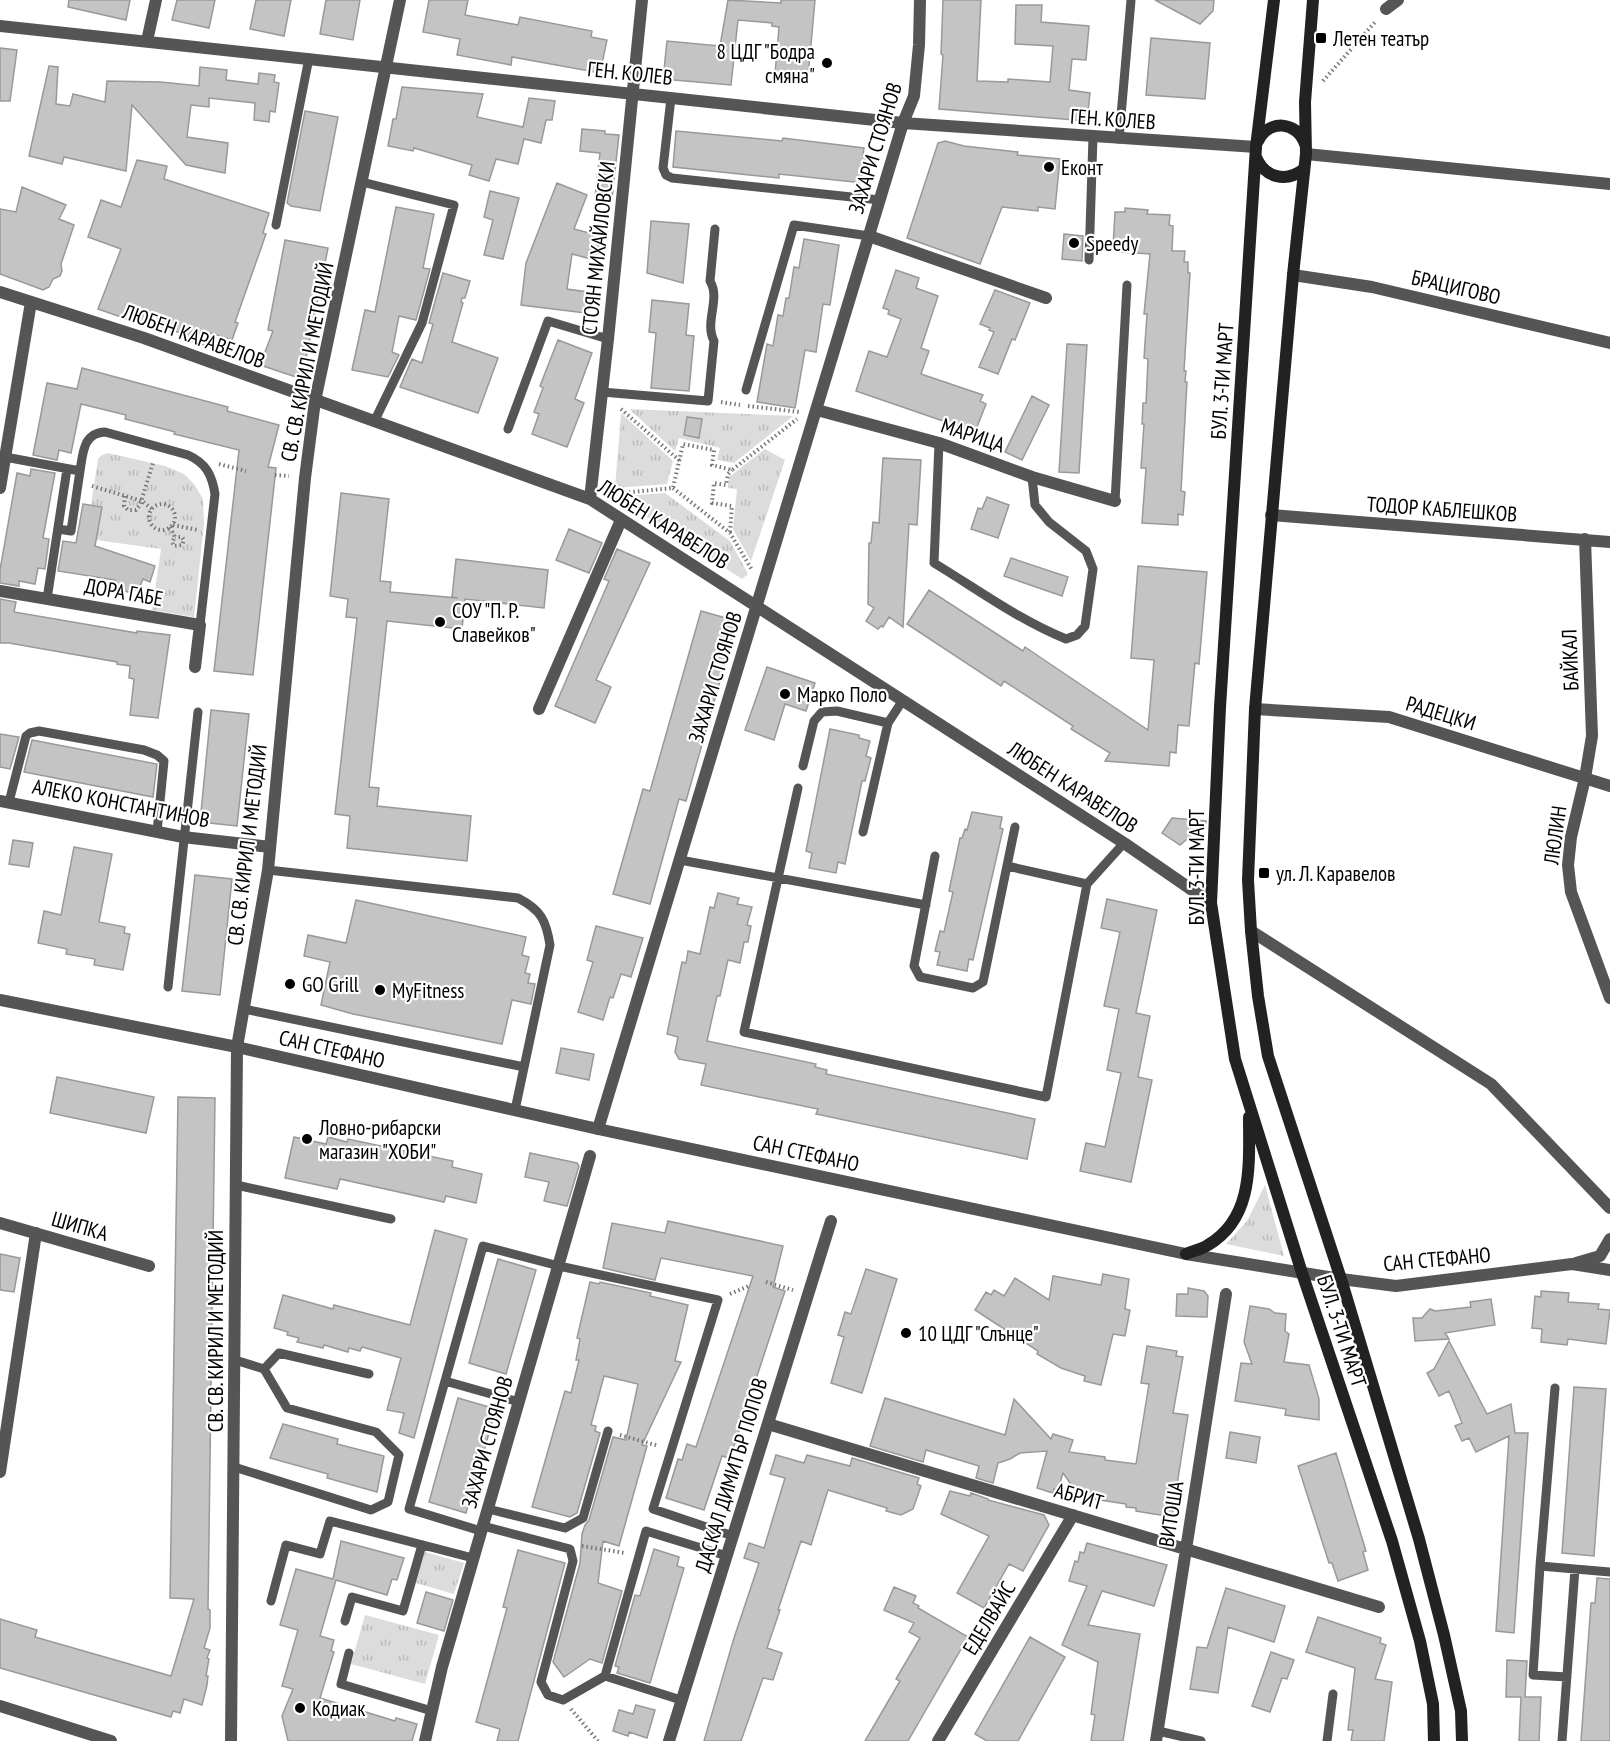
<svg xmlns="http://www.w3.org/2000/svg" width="1610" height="1741" font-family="'PT Sans Narrow',sans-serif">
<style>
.grass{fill:url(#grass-tufts)}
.building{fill:#c4c4c4;stroke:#999;stroke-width:1.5}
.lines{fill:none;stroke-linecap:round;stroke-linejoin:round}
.path{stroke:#777;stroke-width:4;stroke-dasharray:1.5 3;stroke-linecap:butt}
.service{stroke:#555;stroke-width:9}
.minor{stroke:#555;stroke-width:12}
.tertiary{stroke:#555;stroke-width:12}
.secondary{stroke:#222;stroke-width:12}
.poi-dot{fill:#000;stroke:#fff;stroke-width:2}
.labels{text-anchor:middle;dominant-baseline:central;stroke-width:4.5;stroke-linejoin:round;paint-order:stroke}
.poi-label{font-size:21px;fill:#000;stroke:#fff;text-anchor:start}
.street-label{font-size:21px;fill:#000;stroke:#fff}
</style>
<defs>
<pattern id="grass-tufts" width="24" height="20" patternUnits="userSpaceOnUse" patternTransform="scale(1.5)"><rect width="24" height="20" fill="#dcdcdc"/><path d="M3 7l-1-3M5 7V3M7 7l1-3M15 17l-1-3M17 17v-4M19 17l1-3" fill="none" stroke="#bbb"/></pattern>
</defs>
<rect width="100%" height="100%" fill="#fff"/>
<path class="grass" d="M629 409 793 416 734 463 717 460 720 448 679 438 675 451Z
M621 413 673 461 667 484 615 488Z
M765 449 785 460 751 561 733 529 737 489 728 488 729 477Z
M108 453 165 466 184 474 194 484 203 499 204 524 194 617 152 610 161 549 96 540 102 507 91 505 98 459 102 455Z
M665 493 730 541 748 574 742 579 624 502 626 496Z
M1265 1185 1284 1256 1226 1244 1247 1221Z
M425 1552 464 1563 454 1594 416 1583Z
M365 1615 439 1635 425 1684 351 1664Z"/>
<path class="building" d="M69 0H130L126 20 68 7Z
M177 0H215L209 28 172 20Z
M256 0H291L284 36 250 29Z
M326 0H360L353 40 320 34Z
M429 0H468L465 15 518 25 520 17 592 31 591 37 607 40 600 73 512 57 511 65 457 55 460 39 423 32Z
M728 0 781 3V0H815L808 77 775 74 779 27 772 26V23L738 20 731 85 663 79 667 41 720 46Z
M943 0H981L977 81 1008 82V79L1050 82 1053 46 1015 44 1016 5H1042L1041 22 1089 26 1086 60 1072 59 1069 90 1090 93 1087 121 939 109 943 55 941 54Z
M1155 0H1214L1213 11 1200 24Z
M1151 38 1210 43 1205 99 1146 95Z
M0 48 17 50 10 101H0Z
M49 66 58 67 56 104 70 106 73 94 105 102 107 81 161 82 199 86 200 67 227 70 226 80 258 84 259 73 275 75 274 82 279 83 275 112 270 111 269 122 254 120 255 103 209 98V107L191 105 187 137 228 143 225 173 186 165 132 105 126 171 64 157 62 164 29 156Z
M402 87 483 94 477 117 523 127 529 98 555 101 552 120H546L541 143 524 139 518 164 496 159 489 181 469 175 472 165 414 148 413 151 388 146 393 119H396Z
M305 111 338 117 320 211 291 206 287 203Z
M582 129 605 131V134L619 135 612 198 595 197 600 153 580 151Z
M676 131 782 141 783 138 864 148 863 155 867 156 863 183 779 174V178L673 167Z
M945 141 964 146 1018 152 1017 155 1060 159 1055 209 1038 207V211L1002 207 980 264 907 238 938 143Z
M137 160 167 166 164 179 269 213 263 233 266 234 235 322 238 323 232 340 211 333 207 346 182 338 183 334 151 323 150 327 98 309 121 249 88 237 101 200 121 207Z
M557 183 587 195 574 229 601 236 595 260 572 254 567 289 588 292 585 313 521 305 526 263Z
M22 187 66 205 59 219 74 225 61 264 62 271 60 276 53 279 49 287 43 290 0 274V209L16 212Z
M490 191 519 198 503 259 484 255 493 220 484 217Z
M396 207 434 214 423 268 430 269 416 320 399 316 392 352 399 355 388 377 352 370 365 310 375 312Z
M1125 208 1148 210 1147 214 1170 215 1169 225 1173 226 1172 251H1185L1184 262H1188V273H1190L1184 371H1186L1185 382H1187L1181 491 1185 492 1183 515 1178 514V525L1142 523 1146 468H1141L1144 424H1142L1143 403H1146L1148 359 1144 358 1147 314H1144L1150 254 1122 252V247H1113L1115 212H1125Z
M651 221 689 224 683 283 647 273Z
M1064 234 1083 236 1082 261 1062 259Z
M804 239 839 245 830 305 823 304 816 352 805 350 795 408 757 402 767 344 773 346 778 315 783 316 786 298H789L794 267 799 268Z
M285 240 328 248 302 379 260 365 273 331 268 330Z
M896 270 919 278 916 288 938 296 921 348 929 351 921 374 983 395 980 401 986 404 975 432 856 391 869 351 887 357 901 319 888 314 889 310 883 308Z
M443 273 470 281 465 298H462L461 302 463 303 452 342 498 358 478 413 400 387 412 359 422 363 433 324 429 323Z
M995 290 1030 303 1015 340 1012 339 998 374 979 367 994 332 989 330 990 328 980 324Z
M652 300 689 304 686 335 694 336 689 391 651 388 656 333 649 332Z
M558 340 592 353 575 399 584 403 567 447 532 434 539 414 534 412 543 388 540 386Z
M1067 344 1087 345 1079 473 1059 472Z
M82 368 228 407 227 411 279 425 268 467 276 468 253 675 214 671 239 450 174 434 175 432 125 419 126 415 81 404 71 453 59 450 57 460 33 455 47 383 77 389Z
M1032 396 1049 405 1022 460 1005 452Z
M687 417 702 419 699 438 684 435Z
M883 458 921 460 917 525 909 524 903 627 889 617 883 627 881 626 878 629 866 621 874 608 868 604 869 543H871L873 522 879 523Z
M31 469 55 473 43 538 49 539 45 569 38 568 35 584 19 581V586L0 583V570L17 473 30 476Z
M341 493 389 499 380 581 391 582 390 592 458 598 452 597 456 559 548 570 544 608 465 599 462 629 387 621 369 787 379 788 377 806 471 816 467 861 347 848 350 816 335 814 357 618 346 617 348 599 330 596Z
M987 497 1009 505 998 538 971 529 978 508 982 509Z
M83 504 102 507 95 546 155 566 150 582 143 579 138 591 132 589 131 593 113 587 115 580 58 571 63 541 76 543Z
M569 529 602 543 589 573 556 560Z
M617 549 650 563 596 680 611 687 595 723 555 706 600 602 609 581 604 579Z
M1011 558 1068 577 1062 596 1004 576Z
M1138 566 1207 572 1199 664 1195 663 1189 726 1178 725 1176 753 1170 752 1169 766 1105 761 1110 753 1071 729 1073 726 1004 681 1001 686 907 624 929 590 1023 651 1025 647 1148 730 1154 660 1131 658Z
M0 599 16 602 14 612 137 633V631L170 635 158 718 130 715 134 679 129 678 130 666 117 664V662L9 643H0Z
M701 611 737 621 686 801 679 799 650 904 613 894 643 789 650 791Z
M767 667 815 683 806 711 785 704 774 740 745 730Z
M211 710 249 714 237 826 200 822Z
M830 729 859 735V738L870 741 866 756 871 758 865 781H862L845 864 838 862 836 873 809 868 812 853 806 851Z
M0 734 19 737 10 769 0 767Z
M32 740 157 764 153 797 24 772Z
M972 812 1002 817 1000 828 1003 829 973 960 969 959 967 971 937 965 940 952 935 951 940 931 944 932 953 892 949 891 960 838H962L965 829 967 830Z
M1172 818 1206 821V823L1180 845 1162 833Z
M13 840 33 843 29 867 9 864Z
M74 847 112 854 99 922 125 927 124 933 130 934 123 970 94 965 95 959 66 954 67 949 38 943 44 911 61 915Z
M195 875 232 879 220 995 182 991Z
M718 893 739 898 737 904 752 907 747 925 751 926 748 942H744L740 963 728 960 720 996H717L707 1041 816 1064 815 1067 827 1070 826 1074 1035 1119 1027 1159 816 1114 818 1109 701 1085 706 1064 679 1059 675 1052 678 1037 667 1034 682 962 686 963 688 951 700 954 710 907 714 908Z
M1107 899 1157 910 1136 1013 1150 1016 1138 1077 1152 1080 1131 1182 1080 1171 1086 1143 1105 1147 1121 1073 1107 1070 1119 1009 1104 1006 1120 932 1101 928Z
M356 900 526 937 522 955 529 957 525 973 530 974 528 983 535 984 531 1004 512 1000 502 1044 353 1014 321 1005 330 962 304 956 308 935 346 943Z
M596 926 643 938 631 977 621 974 613 998 610 997 603 1020 578 1012 593 962 587 960Z
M561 1048 594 1054 589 1080 556 1073Z
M57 1077 154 1097 146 1133 50 1113Z
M178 1097 215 1098 208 1609 210 1610V1628L204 1648 210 1650 207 1658 209 1659 206 1676H208L207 1685 202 1705 184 1699 180 1713 173 1711 171 1717 0 1668V1619L37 1630 35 1637 171 1676 194 1599 170 1598Z
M294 1137 326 1144 328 1137 347 1142 348 1139 453 1161 452 1167 482 1174 476 1203 446 1196 444 1202 340 1179 337 1189 285 1178Z
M530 1153 577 1163 579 1166 567 1206 544 1201 549 1182 525 1177Z
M668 1221 783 1246 773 1287 785 1291 730 1458 722 1456 704 1510 666 1498 678 1459 682 1460 687 1444 696 1447 753 1276 661 1258 655 1280 603 1268 612 1223 665 1233Z
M435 1230 467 1239 414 1438 399 1433 404 1413 387 1410 401 1358 362 1347 360 1351 349 1348 348 1352 324 1345 323 1348 297 1342 299 1338 287 1335 288 1332 274 1328 283 1295 333 1309 334 1305 410 1325Z
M0 1254 20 1258 14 1292 0 1290Z
M498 1259 536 1270 506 1374 469 1363Z
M866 1269 897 1279 862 1393 831 1383 844 1337 838 1335 845 1312 851 1314Z
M1103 1274 1129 1279 1125 1309 1130 1310 1125 1336 1113 1334 1101 1385 1084 1381 1085 1376 1061 1368 1037 1354 1038 1351 975 1310 986 1292 991 1295 994 1290 1004 1296 1015 1278 1049 1300 1053 1276 1101 1285Z
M590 1282 599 1284 600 1282 651 1293 650 1296 688 1305 675 1361 681 1362 642 1445 647 1446 619 1546 603 1541 598 1583 622 1591 602 1663 590 1659 564 1677 553 1662 580 1563 582 1534 585 1525 589 1520 613 1437 626 1440 638 1384 604 1376 591 1425 596 1426 595 1431 600 1433 577 1513 570 1517 532 1507 565 1391 571 1393 579 1360H576L580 1339 577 1338Z
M1188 1288 1204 1291 1208 1296 1207 1317 1176 1316 1177 1294H1188Z
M1541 1291 1569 1293 1568 1302 1599 1304 1598 1309 1610 1310 1606 1344 1568 1339 1567 1345 1541 1342 1542 1329 1532 1328 1535 1296 1541 1297Z
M1491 1299 1495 1325 1445 1333 1449 1339 1415 1341 1413 1318H1422L1430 1309 1435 1311 1471 1307 1470 1302Z
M1250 1306 1269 1309 1275 1313 1286 1314 1285 1331 1289 1334 1284 1362 1309 1365 1319 1399V1420L1285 1415 1286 1409 1235 1401 1241 1363 1252 1364 1244 1342Z
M1449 1341 1487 1414 1511 1404 1515 1433H1528L1514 1633 1496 1631 1509 1436 1476 1452 1469 1438 1462 1441 1455 1426 1462 1423 1449 1391 1439 1396 1427 1373 1434 1369Z
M1147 1346 1177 1351 1176 1356 1183 1357 1173 1413 1188 1415 1172 1517 1136 1511V1508L1126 1507V1504L1080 1497 1063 1473 1058 1490 1054 1489 1053 1493 1037 1488 1047 1451 1020 1453 1010 1459 998 1463 993 1483 976 1478 979 1466 926 1450 923 1462 870 1446 885 1398 1005 1435 1014 1399 1051 1439 1053 1434 1073 1440 1069 1452 1105 1457V1460L1136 1464 1149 1384 1141 1383Z
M1574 1387 1606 1389 1594 1556 1562 1553Z
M458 1398 496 1409 466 1513 429 1502Z
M283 1424 338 1439 337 1444 384 1456 377 1492 327 1478 328 1474 270 1458Z
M1230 1432 1260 1437 1256 1463 1226 1458Z
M1336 1453 1366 1551 1363 1552 1368 1570 1338 1581 1332 1563H1329L1298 1466Z
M776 1455 804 1463 807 1455 850 1466 852 1458 919 1478 917 1484 921 1486 913 1509 901 1515 886 1511 887 1508 828 1490 811 1545 801 1541 778 1610H780L767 1648 782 1653 773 1680 763 1678 741 1741H704L734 1638 759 1563 744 1558 749 1543 764 1548 785 1478 770 1474Z
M950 1491 970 1496 971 1493 988 1499V1500L1044 1515 1049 1525 1023 1571 1009 1564 984 1608 957 1593 989 1536 941 1514Z
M341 1541 404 1558 397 1580 392 1579 387 1595 336 1580 320 1636 334 1640 331 1651 334 1652 320 1698 395 1721 396 1718 417 1724 412 1741H288L282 1716 293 1689 282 1686 298 1630 280 1625 296 1569 333 1579Z
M1087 1543 1167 1565 1154 1606 1102 1591 1088 1625 1140 1634 1123 1741H1091L1095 1715 1091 1714 1098 1662 1062 1645 1087 1586 1069 1581 1075 1561 1078 1562 1080 1552 1084 1553Z
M654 1549 679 1557 677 1566 684 1568 650 1683 617 1673 619 1667 615 1666 635 1595 640 1596Z
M518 1550 565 1563 518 1741H497L500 1729 476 1722 507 1608 503 1607Z
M1597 1578 1610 1579V1741H1581L1591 1603H1595Z
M894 1587 916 1596 913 1603 919 1606 918 1608 968 1637 908 1741H865L900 1681 896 1679 920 1638 909 1632 914 1623 884 1610Z
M1226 1588 1285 1606 1274 1642 1228 1627 1218 1693 1190 1689 1197 1647 1207 1648Z
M426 1592 453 1600 444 1631 417 1623Z
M1318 1617 1381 1638 1380 1643 1386 1645 1375 1679 1392 1682 1384 1741H1351L1353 1730H1348L1355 1668 1306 1652Z
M1030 1637 1065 1657 1018 1741H987L975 1734Z
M1271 1652 1294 1660 1287 1679 1282 1678 1270 1712 1252 1706Z
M1507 1660 1527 1661 1525 1697H1541L1539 1741H1519L1521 1697H1506Z
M636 1705 655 1710 647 1738 629 1732 628 1736 613 1731 619 1710 633 1714Z"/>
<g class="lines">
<path class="path" d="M1323 81 1376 21
M721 402 740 405
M748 406 800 412
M621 409 680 461
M219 464 246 471
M275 475 289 476
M92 486 142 501 152 509
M673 488 730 533 752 570
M611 494 673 488 683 444 714 450 712 465 732 470 797 419
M125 496 124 506 128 510H136L140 505 153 463
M149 517a13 13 0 1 1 26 0a13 13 0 1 1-26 0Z
M173 525 198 530
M170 527 175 537 172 542 174 546 182 545 184 540 182 537H175
M730 532 732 506 712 503 714 483 726 485 728 474 732 470
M766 1282 793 1290
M730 1294 749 1286
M620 1435 659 1446
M582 1546 625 1553
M571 1709 598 1741"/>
<path class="service" d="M671 98 663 168 666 175 672 178 880 200
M1119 139 1131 0
M362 182 454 205 422 323 374 422
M276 225 309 58
M1089 260 1093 137
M746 390 794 225 869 236
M602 392 708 401 714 341C704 322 721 299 710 281L715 229
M508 429 548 321 608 339
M939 443 934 563C977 589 1019 620 1066 639L1077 635 1085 626 1093 569 1086 551 1049 522 1035 505 1032 477
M5 457 80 471C83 453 83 433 105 432L188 455C206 463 212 475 215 494L200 625
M1115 501 1127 285
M58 529 71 531 80 471
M47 599 67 469
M803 766 814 721 822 712 837 711 888 723
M798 788 744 1032 1046 1097 1087 884 1124 843
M9 802 26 736 30 733 39 731 144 750 157 755 164 761 157 832
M863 832 888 723 903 700
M935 856 914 966 920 977 973 988 983 982 1015 827
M680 860 926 905
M1007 866 1087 884
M268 870 518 898C541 910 546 920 550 945L515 1110
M168 987 198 712
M244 1009 524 1067
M236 1185 391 1219
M264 1369 279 1353 369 1374
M445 1381 519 1402
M1555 1388 1540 1566 1610 1572
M234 1467 371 1510 388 1502 399 1455 376 1432 287 1408 264 1369 235 1360
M488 1509 565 1528 583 1518 608 1431
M483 1526 570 1549 573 1561 541 1682 548 1695 563 1700 605 1676 646 1531 727 1556
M481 1531 409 1509 483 1246 559 1266 718 1300 653 1509 733 1536
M1540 1566 1533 1675 1567 1677
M271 1601 286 1545 320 1554 330 1521 473 1558
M345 1621 352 1597 403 1611 422 1545
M349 1653 341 1684 432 1711
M605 1676 681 1700
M1158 1731 1201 1741
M1327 1741 1333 1694
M1562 1741 1575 1569"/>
<path class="minor" d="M1386 9 1398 0
M0 26 903 123 1256 147
M147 41 156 0
M1306 154 1610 184
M869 236 1046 298
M1293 275 1372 287 1610 343
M0 292 144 338 590 499 1124 843 1211 903
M817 410 939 443 1032 477 1115 501
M0 488 31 302
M590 499 608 339 642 0
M1271 515 1610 542
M1585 539 1592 736 1585 778 1571 837 1568 865 1571 892 1610 998
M0 591 200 625 195 667
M539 709 621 520
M1255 709 1389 717 1610 786
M0 801 183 837 270 847
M1251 931 1491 1084 1610 1208
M598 1129 903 123 914 96 919 45 920 0
M0 1223 149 1266
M1576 1263 1600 1256 1610 1239
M1341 1279 1396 1286 1572 1264 1610 1270
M768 1424 1379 1607
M0 1472 36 1233
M0 1706 111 1741
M231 1741 237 1047 268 870 305 478 315 401 400 0
M425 1741 442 1667 590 1156
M669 1741 831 1221
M938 1741 1073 1515
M1156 1741 1226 1294"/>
<path class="tertiary" d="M0 1000 237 1047 598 1129 1186 1254 1341 1279"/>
<path class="secondary" d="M1274 0 1256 147 1220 707 1211 903 1235 1059 1302 1273 1392 1541 1420 1641 1433 1704 1434 1741
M1313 0 1305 102 1306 154 1293 275 1255 709 1248 880 1251 931 1258 996 1268 1056 1341 1279 1419 1539 1444 1635 1461 1711 1462 1741
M1258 141C1269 119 1297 121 1305 144
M1256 157C1265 178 1286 183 1304 169
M1186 1254C1193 1251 1202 1249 1208 1245 1254 1218 1249 1164 1249 1117"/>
</g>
<g class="poi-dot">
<rect x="1315" y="32" width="12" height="12" rx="3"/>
<circle cx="827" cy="63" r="6"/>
<circle cx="1049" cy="167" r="6"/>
<circle cx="1074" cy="243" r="6"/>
<circle cx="440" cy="622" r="6"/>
<circle cx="785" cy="694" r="6"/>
<rect x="1258" y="867" width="12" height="12" rx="3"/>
<circle cx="290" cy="984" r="6"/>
<circle cx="380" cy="990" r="6"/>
<circle cx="307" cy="1139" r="6"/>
<circle cx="906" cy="1333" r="6"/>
<circle cx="300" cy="1708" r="6"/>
</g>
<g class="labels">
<g class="poi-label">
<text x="1333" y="38">Летен театър</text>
<text x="815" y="51" text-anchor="end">8 ЦДГ "Бодра<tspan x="815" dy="24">смяна"</tspan></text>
<text x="1061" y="167">Еконт</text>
<text x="1086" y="243">Speedy</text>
<text x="452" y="610">СОУ "П. Р.<tspan x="452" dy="24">Славейков"</tspan></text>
<text x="797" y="694">Марко Поло</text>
<text x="1276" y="873">ул. Л. Каравелов</text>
<text x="302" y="984">GO Grill</text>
<text x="392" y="990">MyFitness</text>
<text x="319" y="1127">Ловно-рибарски<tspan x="319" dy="24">магазин "ХОБИ"</tspan></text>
<text x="918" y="1333">10 ЦДГ "Слънце"</text>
<text x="312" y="1708">Кодиак</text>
</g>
<g class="street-label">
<text transform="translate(630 73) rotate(6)">ГЕН. КОЛЕВ</text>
<text transform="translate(1113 119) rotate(4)">ГЕН. КОЛЕВ</text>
<text transform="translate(875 148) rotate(-73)">ЗАХАРИ СТОЯНОВ</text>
<text transform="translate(598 248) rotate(-84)">СТОЯН МИХАЙЛОВСКИ</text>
<text transform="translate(1456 287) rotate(13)">БРАЦИГОВО</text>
<text transform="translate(194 336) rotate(20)">ЛЮБЕН КАРАВЕЛОВ</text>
<text transform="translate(307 362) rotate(-79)">СВ. СВ. КИРИЛ И МЕТОДИЙ</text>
<text transform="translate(1222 381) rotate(-86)">БУЛ. 3-ТИ МАРТ</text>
<text transform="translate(973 435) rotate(19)">МАРИЦА</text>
<text transform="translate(1442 509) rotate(4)">ТОДОР КАБЛЕШКОВ</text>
<text transform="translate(664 524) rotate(32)">ЛЮБЕН КАРАВЕЛОВ</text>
<text transform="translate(124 592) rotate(10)">ДОРА ГАБЕ</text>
<text transform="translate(1570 660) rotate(-92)">БАЙКАЛ</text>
<text transform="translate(715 677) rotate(-73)">ЗАХАРИ СТОЯНОВ</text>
<text transform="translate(1441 713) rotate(17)">РАДЕЦКИ</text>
<text transform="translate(1073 787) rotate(33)">ЛЮБЕН КАРАВЕЛОВ</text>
<text transform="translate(121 803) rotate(11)">АЛЕКО КОНСТАНТИНОВ</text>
<text transform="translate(1555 835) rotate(-82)">ЛЮЛИН</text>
<text transform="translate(247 845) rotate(-83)">СВ. СВ. КИРИЛ И МЕТОДИЙ</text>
<text transform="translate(1196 867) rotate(-90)">БУЛ. 3-ТИ МАРТ</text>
<text transform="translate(332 1049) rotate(13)">САН СТЕФАНО</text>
<text transform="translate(806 1153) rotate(12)">САН СТЕФАНО</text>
<text transform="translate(80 1226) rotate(16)">ШИПКА</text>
<text transform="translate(1437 1259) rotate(-5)">САН СТЕФАНО</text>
<text transform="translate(215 1331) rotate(-90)">СВ. СВ. КИРИЛ И МЕТОДИЙ</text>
<text transform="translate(1342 1331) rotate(72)">БУЛ. 3-ТИ МАРТ</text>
<text transform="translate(487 1442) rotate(-74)">ЗАХАРИ СТОЯНОВ</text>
<text transform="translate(731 1475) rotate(-73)">ДАСКАЛ ДИМИТЪР ПОПОВ</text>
<text transform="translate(1079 1496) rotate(16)">АБРИТ</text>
<text transform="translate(1171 1514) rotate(-81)">ВИТОША</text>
<text transform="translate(989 1618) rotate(-59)">ЕДЕЛВАЙС</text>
</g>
</g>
</svg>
